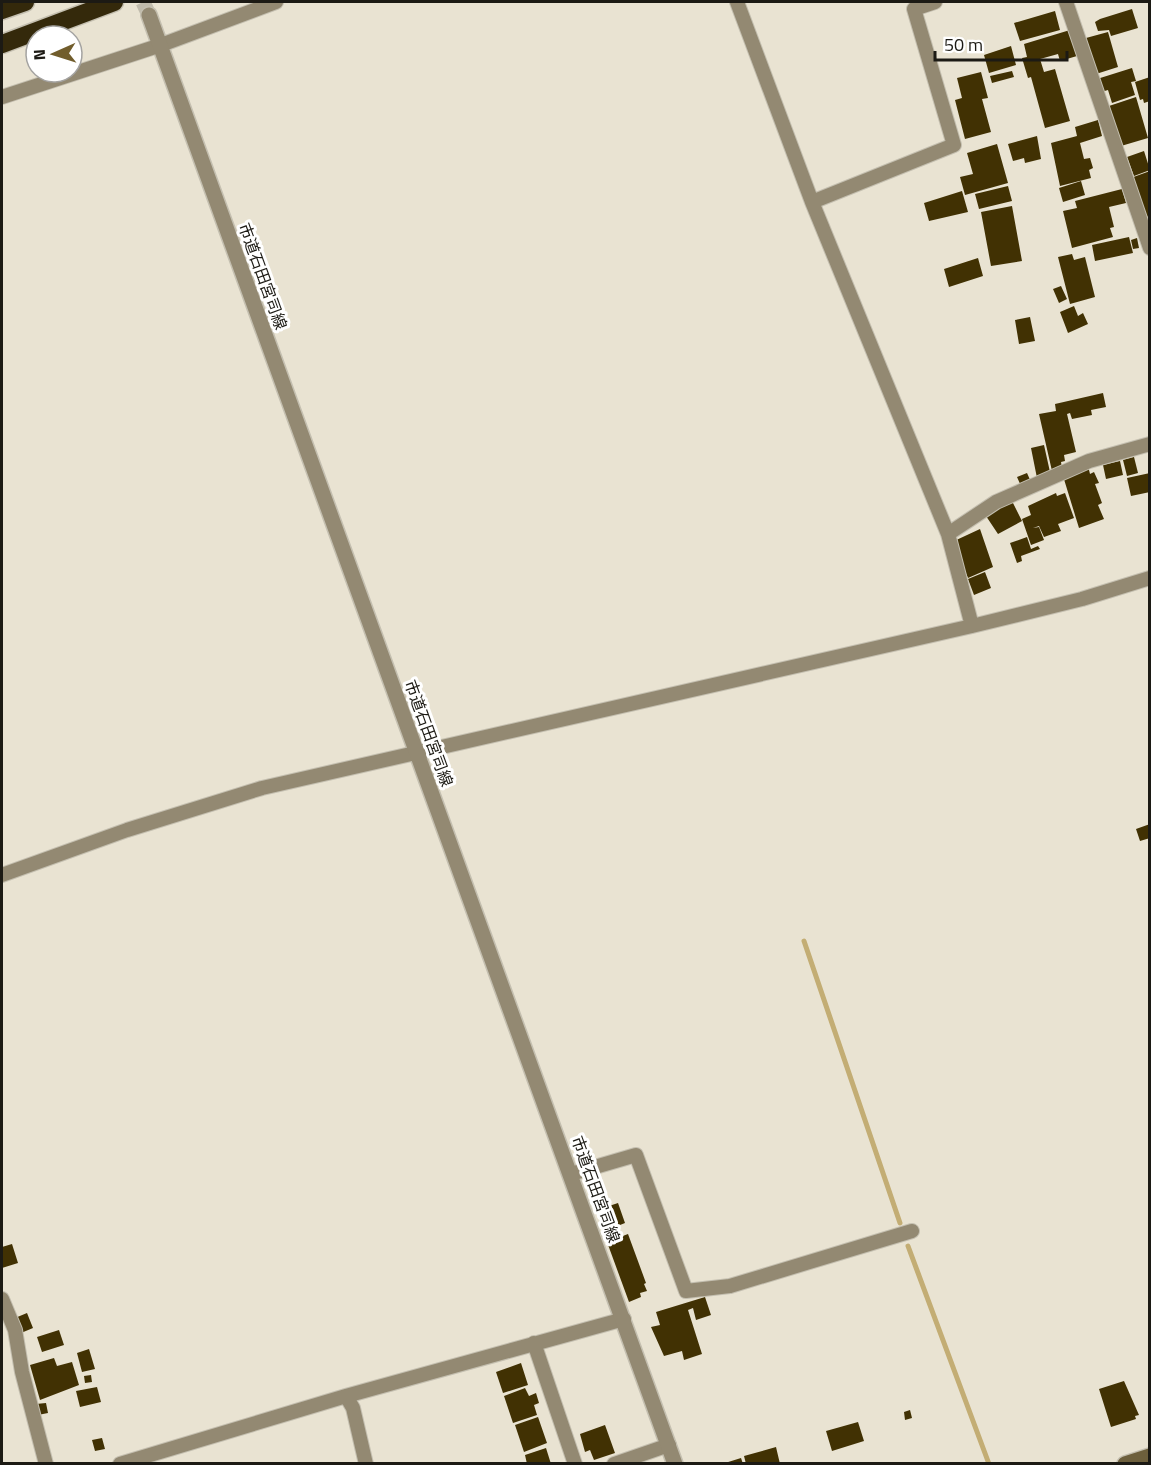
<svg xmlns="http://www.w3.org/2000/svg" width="1151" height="1465" font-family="'Titillium Web','Noto Sans JP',sans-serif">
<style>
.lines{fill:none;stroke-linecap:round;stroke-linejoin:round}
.stream{stroke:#c3ad74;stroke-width:5}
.building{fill:#413103}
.tertiary-tunnel{stroke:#c0bbac;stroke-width:15;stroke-dasharray:15 8;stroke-linecap:butt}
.minor-casing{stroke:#c4bfb0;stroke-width:16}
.tertiary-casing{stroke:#c4bfb0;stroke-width:18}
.secondary-casing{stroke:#c4bfb0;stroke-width:18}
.motorway-casing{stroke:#c4bfb0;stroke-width:21}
.minor{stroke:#938972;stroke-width:14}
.tertiary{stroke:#938972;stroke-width:15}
.secondary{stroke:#6d5f3c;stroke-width:15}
.motorway{stroke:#34290b;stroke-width:18}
.labels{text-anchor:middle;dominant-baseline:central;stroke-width:6;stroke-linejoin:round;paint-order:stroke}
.street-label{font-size:16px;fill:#1c1a14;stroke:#fff}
</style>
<rect width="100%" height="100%" fill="#e9e3d2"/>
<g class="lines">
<path class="stream" d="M804 941 900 1223
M908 1246 989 1464"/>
</g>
<path class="building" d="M1132 9 1138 28 1111 36 1109 30 1098 31 1095 22 1100 19Z
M1055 11 1060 30 1020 41 1014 23Z
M1070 30 1077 56 1060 61 1058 54 1040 59 1044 72 1055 69 1070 121 1045 128 1031 77 1028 78 1022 58 1027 57 1024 44Z
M1108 32 1118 67 1096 74 1086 38Z
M1011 46 1016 65 989 73 984 55Z
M1132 68 1136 81 1131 82 1135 95 1112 103 1108 90 1101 92 1097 79Z
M1012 71 1014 77 992 83 990 76Z
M981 72 988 98 982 99 991 132 965 139 955 100 962 98 957 78Z
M1150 77V101L1144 103 1143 99 1140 100 1135 82Z
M1136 97 1148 138 1121 146 1109 106Z
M1098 120 1102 136 1080 143 1084 159 1090 158 1093 168 1089 170 1091 178 1060 186 1051 143 1077 136 1075 127Z
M1037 136 1041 159 1025 163 1024 158 1013 161 1008 144Z
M997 144 1008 183 965 195 960 177 973 174 967 153Z
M1144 151 1150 170 1134 176 1127 157Z
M1150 171V216L1146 217 1128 179Z
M1081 181 1085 195 1063 202 1059 188Z
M1008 186 1012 201 979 209 975 194Z
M1122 189 1126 203 1109 207 1114 227 1110 228 1113 237 1072 248 1063 211 1077 208 1075 201Z
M962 191 968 212 929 221 924 203Z
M1012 206 1022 261 991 266 981 212Z
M1129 237 1133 253 1095 261 1092 245Z
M1137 238 1139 248 1133 249 1131 240Z
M1072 254 1074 260 1085 257 1095 297 1070 304 1058 257Z
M978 258 983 276 949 287 944 269Z
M1061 286 1067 299 1059 303 1053 289Z
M1074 306 1078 316 1083 313 1088 324 1068 333 1060 312Z
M1030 317 1035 341 1019 344 1015 320Z
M1103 393 1106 407 1091 410 1092 415 1072 419 1070 413 1067 414 1076 452 1064 455 1065 461 1061 462 1062 468 1052 471 1039 414 1056 411 1055 404Z
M1044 445 1050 472 1037 478 1031 448Z
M1134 457 1138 473 1127 476 1123 460Z
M1120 461 1123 475 1106 479 1103 465Z
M1088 466 1090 474 1094 472 1099 483 1095 484 1102 503 1098 505 1104 519 1079 528 1063 476Z
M1027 473 1031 482 1021 486 1017 477Z
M1150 473V492L1131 496 1127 478Z
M1056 493 1057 496 1065 493 1074 518 1058 524 1061 531 1044 537 1039 526 1033 528 1039 527 1044 540 1031 545 1022 519 1031 515 1028 506Z
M1012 501 1022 521 998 534 986 516Z
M980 529 993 567 968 578 952 542Z
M1027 537 1031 549 1038 546 1040 549 1021 556 1022 561 1017 563 1010 543Z
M985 572 991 588 974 595 968 579Z
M1150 824V838L1140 841 1136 829Z
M618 1203 625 1223 605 1231 599 1216 605 1213 603 1208Z
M628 1234 646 1283 644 1284 647 1291 640 1293 641 1297 629 1302 607 1242Z
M12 1244 18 1263 2 1268V1247Z
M705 1297 711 1315 696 1320 693 1308 688 1310 702 1354 684 1360 682 1351 664 1356 651 1327 660 1325 656 1312Z
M27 1313 33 1328 21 1333 15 1318Z
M59 1330 64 1345 42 1352 37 1337Z
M89 1349 95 1369 82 1372 77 1353Z
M54 1358 57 1366 72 1362 79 1385 40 1400 30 1365Z
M521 1363 528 1385 503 1393 496 1372Z
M91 1375 92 1382 85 1383 84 1376Z
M1124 1381 1139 1415 1135 1416 1136 1419 1111 1427 1099 1389Z
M97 1387 101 1402 80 1407 76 1391Z
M525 1388 529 1396 536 1393 539 1403 534 1405 537 1415 513 1423 504 1396Z
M46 1403 48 1413 38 1415 36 1404Z
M910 1410 912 1418 905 1420 904 1412Z
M538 1417 547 1443 524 1452 515 1425Z
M858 1422 864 1441 832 1451 826 1431Z
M605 1425 615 1453 594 1460 590 1450 585 1452 580 1434Z
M102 1438 105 1449 95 1451 92 1440Z
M776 1447 780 1464H746L744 1456Z
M546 1448 551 1464H527L525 1455Z
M741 1458 743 1464H725V1463Z"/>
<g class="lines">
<path class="tertiary-tunnel" d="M143 2 149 15"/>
<g class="minor-casing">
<path id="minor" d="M737 2 812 202 948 534 972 626
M1066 2 1150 248
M2 97 161 45 276 2
M812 202 954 145 914 9 935 2
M948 534 996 502 1089 461 1150 444
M2 875 127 830 262 788 972 626 1082 599 1150 578
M571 1174 636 1155 686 1291 730 1286 912 1231
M2 1299 15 1330 22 1372 46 1464
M534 1343 575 1464
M346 1396 353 1408 366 1464
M120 1464 346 1396 624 1319
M614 1464 669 1445"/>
</g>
<g class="tertiary-casing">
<path id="tertiary" d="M149 15 675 1464"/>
</g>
<g class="secondary-casing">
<path id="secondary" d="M1125 1464 1150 1456"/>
</g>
<g class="motorway-casing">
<path id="motorway" d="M2 10 25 2
M2 44 114 2"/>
</g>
<use href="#minor" class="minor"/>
<use href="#tertiary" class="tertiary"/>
<use href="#secondary" class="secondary"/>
<use href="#motorway" class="motorway"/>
</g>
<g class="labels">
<g class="street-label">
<text transform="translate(263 276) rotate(70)">市道石田宮司線</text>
<text transform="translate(429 733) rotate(70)">市道石田宮司線</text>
<text transform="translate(596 1189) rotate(70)">市道石田宮司線</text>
</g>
</g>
<rect width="1151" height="1465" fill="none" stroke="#1c1a14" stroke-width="6"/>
<g transform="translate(54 54) rotate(267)"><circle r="28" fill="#ffffff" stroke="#a4a3a1" stroke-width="1.5"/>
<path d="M0-4.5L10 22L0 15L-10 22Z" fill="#715d2c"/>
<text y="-9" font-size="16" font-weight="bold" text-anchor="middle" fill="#1c1a14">N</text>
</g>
<path d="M935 51v9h132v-9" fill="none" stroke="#1c1a14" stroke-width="3"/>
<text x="944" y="51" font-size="18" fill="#1c1a14" stroke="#ffffff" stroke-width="4.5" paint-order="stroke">50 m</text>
</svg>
